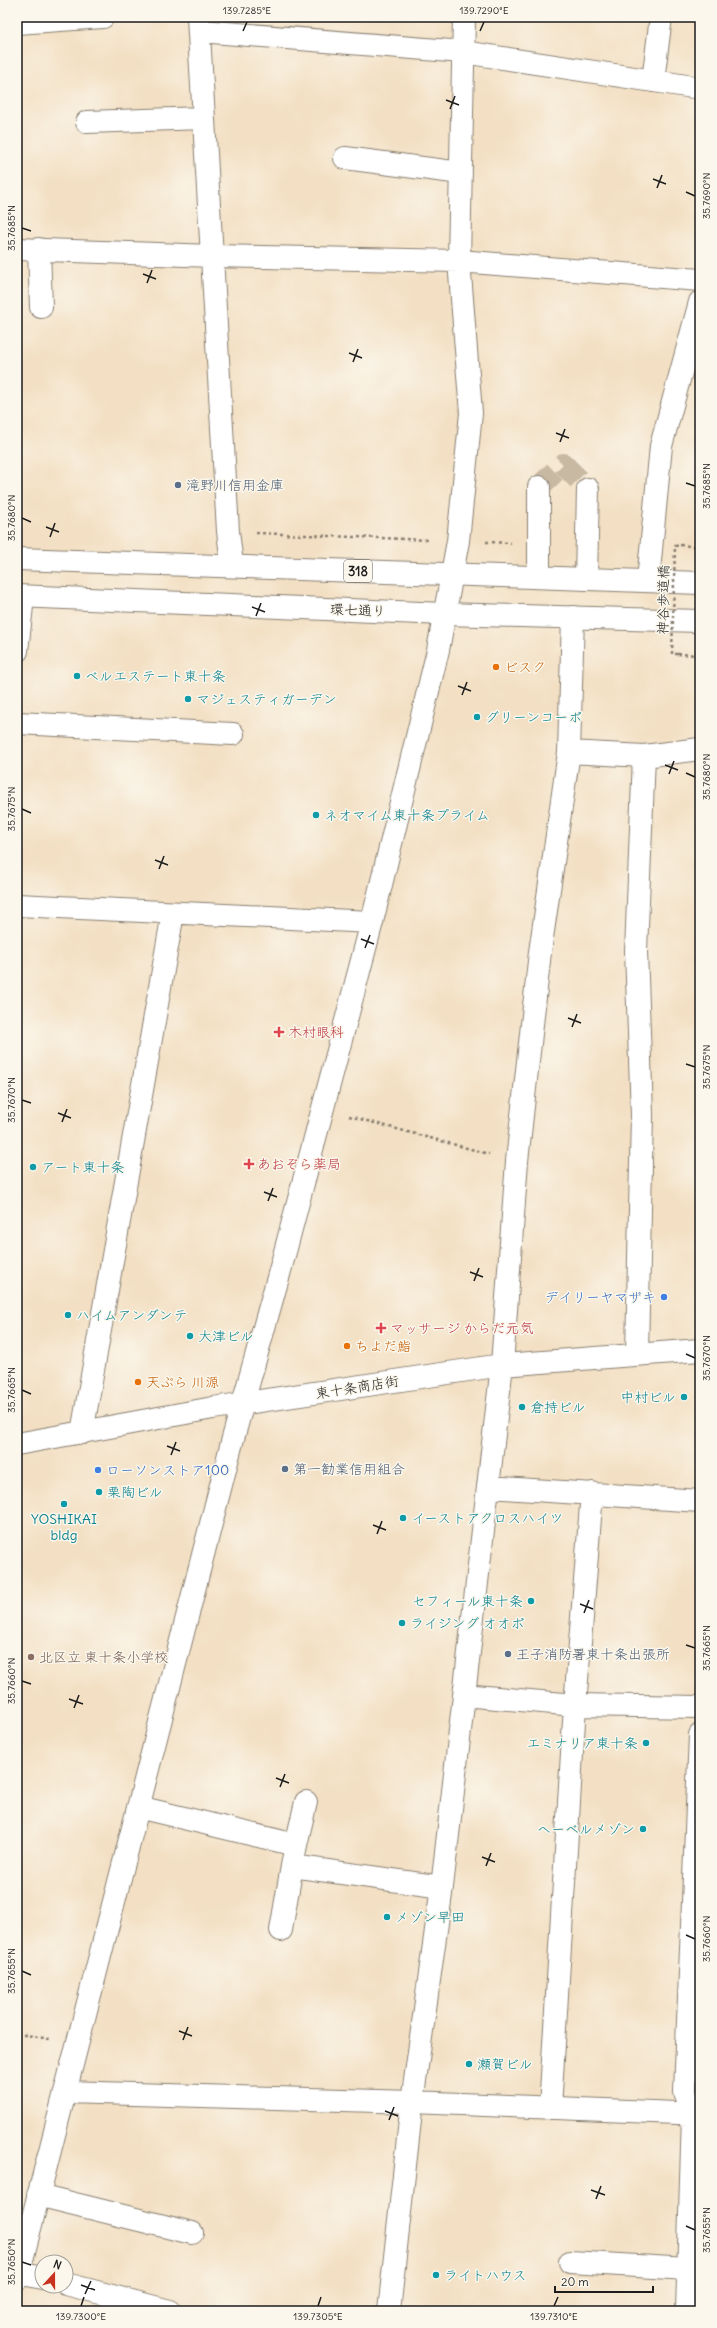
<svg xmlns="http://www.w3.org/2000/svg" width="717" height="2328" font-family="Delius,'Klee One',sans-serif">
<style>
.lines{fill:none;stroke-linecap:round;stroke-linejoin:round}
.minor-tunnel{stroke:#c8b9a2;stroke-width:22;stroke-dasharray:22 11;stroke-linecap:butt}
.minor-casing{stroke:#887e70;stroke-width:24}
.major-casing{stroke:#887e70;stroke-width:24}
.path{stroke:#887e70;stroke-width:2.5;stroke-dasharray:3 3;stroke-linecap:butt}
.minor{stroke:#fff;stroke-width:22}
.major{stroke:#fff;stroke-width:22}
.path-bridge{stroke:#887e70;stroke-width:2.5;stroke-dasharray:3 3;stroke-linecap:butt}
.ticks{fill:none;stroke:#1c1c1c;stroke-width:1.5}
.service-dot{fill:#5c6f8a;stroke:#fbf7ec;stroke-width:1.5}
.food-dot{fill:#e8710a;stroke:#fbf7ec;stroke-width:1.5}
.culture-dot{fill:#0f9aa8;stroke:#fbf7ec;stroke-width:1.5}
.health-dot{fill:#e0444e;stroke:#fbf7ec;stroke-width:1.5}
.shop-dot{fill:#3f7fe0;stroke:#fbf7ec;stroke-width:1.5}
.education-dot{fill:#8d6e63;stroke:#fbf7ec;stroke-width:1.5}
.labels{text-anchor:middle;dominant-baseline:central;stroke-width:3;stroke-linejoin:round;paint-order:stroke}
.shield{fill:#fbf7ec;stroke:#5f5e5a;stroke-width:1}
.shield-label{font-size:13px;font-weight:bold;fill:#1c1c1c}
.service-label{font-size:14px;fill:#4e5e75;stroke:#fbf7ec;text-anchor:start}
.street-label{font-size:14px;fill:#1c1c1c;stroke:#fbf7ec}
.food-label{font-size:14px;fill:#c56008;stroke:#fbf7ec;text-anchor:start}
.culture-label{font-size:14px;fill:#0d838f;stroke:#fbf7ec;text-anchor:start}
.health-label{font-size:14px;fill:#be3a42;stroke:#fbf7ec;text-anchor:start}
.shop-label{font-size:14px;fill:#366cbe;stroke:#fbf7ec;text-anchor:end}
.education-label{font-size:14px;fill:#785e54;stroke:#fbf7ec;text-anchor:start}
.neatline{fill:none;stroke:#1c1c1c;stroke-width:1.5}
.ticks-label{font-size:10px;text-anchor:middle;fill:#1c1c1c}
</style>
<rect width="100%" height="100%" fill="#fbf7ec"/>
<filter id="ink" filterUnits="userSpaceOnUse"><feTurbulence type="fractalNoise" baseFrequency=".025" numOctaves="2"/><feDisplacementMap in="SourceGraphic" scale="8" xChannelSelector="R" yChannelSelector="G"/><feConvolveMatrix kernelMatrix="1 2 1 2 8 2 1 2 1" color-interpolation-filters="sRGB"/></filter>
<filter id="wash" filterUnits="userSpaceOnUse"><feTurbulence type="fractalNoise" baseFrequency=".012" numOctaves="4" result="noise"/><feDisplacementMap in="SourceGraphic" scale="16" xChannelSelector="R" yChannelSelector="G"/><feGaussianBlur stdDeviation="0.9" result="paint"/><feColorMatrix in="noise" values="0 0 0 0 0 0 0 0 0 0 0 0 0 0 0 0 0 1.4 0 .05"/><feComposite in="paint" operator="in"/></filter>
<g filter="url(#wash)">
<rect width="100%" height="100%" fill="#f3e0c4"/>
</g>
<g filter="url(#ink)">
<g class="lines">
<path class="minor-tunnel" d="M539 487 563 464 588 489"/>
<g class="minor-casing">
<path id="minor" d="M198 17 228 531 232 565
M17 23 103 17
M200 31 463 52 700 88
M653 81 661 17
M87 122 203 118
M345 158 461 173
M17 249 213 256 459 261 700 280
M39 249 41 307
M539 577V487
M586 579 588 489
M648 581 661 446 700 302
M17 651 23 597
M17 723 233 734
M569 752 644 756 700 749
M17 905 372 922
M637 1354 642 1114 636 951 644 756
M82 1433 173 913
M17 1444 213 1408 502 1365 700 1350
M488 1487 700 1501
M464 1695 575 1705 700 1707
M138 1807 296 1845 292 1866 442 1887
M296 1845 306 1802
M281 1930 292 1866
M65 2092 412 2102 700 2114
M550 2108 575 1705 592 1493
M38 2195 192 2233
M570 2262 688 2269
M19 2273 42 2278
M17 2279 232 1442 281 1267 372 922 438 650 458 541 471 413 459 261 464 17
M66 2284 170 2311
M389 2311 412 2102 442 1887 502 1365 517 1161 540 952 569 752 573 617
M687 2311 693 2114 685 2092 700 1735"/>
</g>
<g class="major-casing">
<path id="major" d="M17 559 700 583
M17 596 444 614 700 621"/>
</g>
<path class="path" d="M256 533 429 540
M486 542 511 543
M680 545 700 547
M678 654 700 655
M349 1116 489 1154
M17 2035H26L50 2039"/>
<use href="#minor" class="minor"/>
<use href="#major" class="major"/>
<path class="path-bridge" d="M678 654H672L675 546 680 545"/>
</g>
</g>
<path class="ticks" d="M243 31 247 22M480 31 484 22M446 100 459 105M450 109 455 96M653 179 666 184M657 188 662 175M686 192 695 196M22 228 31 231M143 274 156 279M147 283 152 270M349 353 362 358M353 362 358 349M556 433 569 438M560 442 565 429M686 483 695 486M22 518 31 522M46 527 59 532M50 537 55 523M252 607 265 612M256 616 261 603M458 686 471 691M462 695 467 682M665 765 678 770M686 773 695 777M669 774 674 761M22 809 31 813M155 860 168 865M159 869 164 856M361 939 374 944M365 948 370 935M568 1018 581 1023M572 1027 577 1014M686 1064 695 1067M22 1100 31 1103M58 1113 71 1118M62 1122 67 1109M264 1192 277 1197M268 1201 273 1188M470 1272 483 1277M474 1281 479 1268M686 1354 695 1358M22 1390 31 1394M167 1446 180 1451M171 1455 176 1442M373 1525 386 1530M377 1534 382 1521M580 1604 593 1609M584 1613 589 1600M686 1645 695 1648M22 1681 31 1684M69 1699 83 1704M74 1708 79 1695M276 1778 289 1783M280 1787 285 1774M482 1857 495 1862M486 1866 491 1853M686 1935 695 1939M22 1971 31 1975M179 2031 192 2036M183 2040 188 2027M385 2111 398 2116M389 2120 394 2107M591 2190 605 2195M596 2199 601 2186M686 2226 695 2230M22 2262 31 2265M81 2285 95 2290M85 2294 91 2281M81 2306 84 2297M318 2306 321 2297M554 2306 558 2297"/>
<g class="service-dot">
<circle cx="178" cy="485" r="4"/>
<circle cx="285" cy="1469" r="4"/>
<circle cx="508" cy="1654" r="4"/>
</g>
<g class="food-dot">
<circle cx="496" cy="667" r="4"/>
<circle cx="347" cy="1346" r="4"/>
<circle cx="138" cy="1382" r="4"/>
</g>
<g class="culture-dot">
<circle cx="77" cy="676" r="4"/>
<circle cx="188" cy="699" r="4"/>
<circle cx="477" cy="717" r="4"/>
<circle cx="316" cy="815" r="4"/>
<circle cx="33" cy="1167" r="4"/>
<circle cx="68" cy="1315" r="4"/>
<circle cx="190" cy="1336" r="4"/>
<circle cx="684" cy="1397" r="4"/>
<circle cx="522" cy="1407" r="4"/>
<circle cx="99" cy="1492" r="4"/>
<circle cx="64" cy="1504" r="4"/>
<circle cx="403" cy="1518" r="4"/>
<circle cx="531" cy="1601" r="4"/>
<circle cx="402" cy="1623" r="4"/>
<circle cx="646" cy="1743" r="4"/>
<circle cx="643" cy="1829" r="4"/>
<circle cx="387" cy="1917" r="4"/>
<circle cx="469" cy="2064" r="4"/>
<circle cx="436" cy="2275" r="4"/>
</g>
<g class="health-dot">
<path d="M277 1026h4v4h4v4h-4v4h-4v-4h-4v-4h4z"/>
<path d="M247 1158h4v4h4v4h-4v4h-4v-4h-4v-4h4z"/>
<path d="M379 1322h4v4h4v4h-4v4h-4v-4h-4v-4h4z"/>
</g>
<g class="shop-dot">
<circle cx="664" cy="1297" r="4"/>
<circle cx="98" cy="1470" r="4"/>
</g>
<circle class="education-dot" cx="31" cy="1657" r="4"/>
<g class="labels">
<rect class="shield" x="344" y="560" width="28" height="22" rx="3"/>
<g class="shield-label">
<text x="358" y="571">318</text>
</g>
<g class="service-label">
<text x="186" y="485">滝野川信用金庫</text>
<text x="293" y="1469">第一勧業信用組合</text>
<text x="516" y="1654">王子消防署東十条出張所</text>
</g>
<g class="street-label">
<text transform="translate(663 600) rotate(-89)">神谷歩道橋</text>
<text transform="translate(358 610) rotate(2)">環七通り</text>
<text transform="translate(357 1387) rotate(-9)">東十条商店街</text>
</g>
<g class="food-label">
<text x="504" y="667">ビスク</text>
<text x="355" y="1346">ちよだ鮨</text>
<text x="146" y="1382">天ぷら 川源</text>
</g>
<g class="culture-label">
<text x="85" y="676">ベルエステート東十条</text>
<text x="196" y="699">マジェスティガーデン</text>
<text x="485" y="717">グリーンコーポ</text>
<text x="324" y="815">ネオマイム東十条プライム</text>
<text x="41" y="1167">アート東十条</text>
<text x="76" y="1315">ハイムアンダンテ</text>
<text x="198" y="1336">大津ビル</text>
<text x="676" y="1397" text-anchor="end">中村ビル</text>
<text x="530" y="1407">倉持ビル</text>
<text x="107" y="1492">栗陶ビル</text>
<text x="411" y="1518">イーストアクロスハイツ</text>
<text x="64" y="1519" text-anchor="middle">YOSHIKAI<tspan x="64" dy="16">bldg</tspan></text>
<text x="523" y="1601" text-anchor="end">セフィール東十条</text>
<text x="410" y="1623">ライジング オオボ</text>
<text x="638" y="1743" text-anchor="end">エミナリア東十条</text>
<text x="635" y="1829" text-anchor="end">ヘーベルメゾン</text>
<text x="395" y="1917">メゾン早田</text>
<text x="477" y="2064">瀬賀ビル</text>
<text x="444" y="2275">ライトハウス</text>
</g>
<g class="health-label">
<text x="288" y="1032">木村眼科</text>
<text x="257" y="1164">あおぞら薬局</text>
<text x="390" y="1328">マッサージ からだ元気</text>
</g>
<g class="shop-label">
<text x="656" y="1297">デイリーヤマザキ</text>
<text x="106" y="1470" text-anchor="start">ローソンストア100</text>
</g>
<g class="education-label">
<text x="39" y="1657">北区立 東十条小学校</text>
</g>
</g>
<rect width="717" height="2328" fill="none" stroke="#fbf7ec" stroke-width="44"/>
<g transform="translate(54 2274) rotate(21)"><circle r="19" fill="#fbf7ec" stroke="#a29f99"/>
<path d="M0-3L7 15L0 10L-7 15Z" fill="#c8321e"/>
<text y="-6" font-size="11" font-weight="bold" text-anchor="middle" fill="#1c1c1c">N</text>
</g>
<path d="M555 2286v6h98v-6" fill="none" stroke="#1c1c1c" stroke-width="2"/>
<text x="561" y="2286" font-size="12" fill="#1c1c1c" stroke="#fbf7ec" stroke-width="3" paint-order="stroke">20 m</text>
<rect x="22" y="22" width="673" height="2284" class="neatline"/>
<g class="ticks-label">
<text x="247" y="14">139.7285°E</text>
<text x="484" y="14">139.7290°E</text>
<text transform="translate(706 196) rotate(-90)" y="4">35.7690°N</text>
<text transform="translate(11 228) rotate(-90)" y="4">35.7685°N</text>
<text transform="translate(706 486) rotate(-90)" y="4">35.7685°N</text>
<text transform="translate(11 518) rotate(-90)" y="4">35.7680°N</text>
<text transform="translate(706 777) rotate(-90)" y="4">35.7680°N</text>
<text transform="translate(11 809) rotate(-90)" y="4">35.7675°N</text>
<text transform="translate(706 1067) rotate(-90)" y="4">35.7675°N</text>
<text transform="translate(11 1100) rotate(-90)" y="4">35.7670°N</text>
<text transform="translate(706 1358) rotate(-90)" y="4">35.7670°N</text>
<text transform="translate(11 1390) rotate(-90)" y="4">35.7665°N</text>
<text transform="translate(706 1648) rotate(-90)" y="4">35.7665°N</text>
<text transform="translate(11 1681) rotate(-90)" y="4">35.7660°N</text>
<text transform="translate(706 1939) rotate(-90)" y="4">35.7660°N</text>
<text transform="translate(11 1971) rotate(-90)" y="4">35.7655°N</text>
<text transform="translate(706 2230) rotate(-90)" y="4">35.7655°N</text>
<text transform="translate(11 2262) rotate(-90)" y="4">35.7650°N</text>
<text x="81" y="2320">139.7300°E</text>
<text x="318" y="2320">139.7305°E</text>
<text x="554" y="2320">139.7310°E</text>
</g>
</svg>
